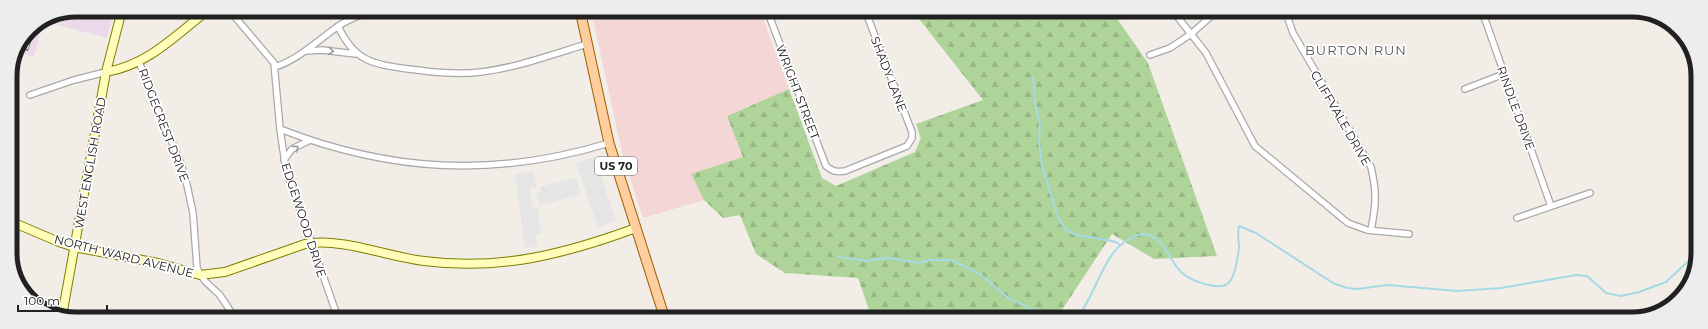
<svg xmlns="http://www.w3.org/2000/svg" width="1708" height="329" font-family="Montserrat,sans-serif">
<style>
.commercial{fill:#f4d6d7}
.industrial{fill:#ecd9ea}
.forest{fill:url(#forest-firs)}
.parking{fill:#e5e5e5}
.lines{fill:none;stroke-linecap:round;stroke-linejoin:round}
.stream{stroke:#a5d9e3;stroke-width:2}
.street-casing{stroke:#a8a8a8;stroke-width:8}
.secondary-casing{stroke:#7c8000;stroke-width:10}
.primary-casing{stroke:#9e5e00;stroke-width:11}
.street{stroke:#fff;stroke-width:5.5}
.secondary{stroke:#fffdb9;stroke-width:8}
.primary{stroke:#ffce9f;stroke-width:9}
.rail-casing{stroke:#6f6f6f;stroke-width:3.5}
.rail{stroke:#fff;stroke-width:2;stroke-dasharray:6;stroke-linecap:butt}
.oneway{stroke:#9b9b9b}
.labels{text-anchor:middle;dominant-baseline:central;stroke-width:3.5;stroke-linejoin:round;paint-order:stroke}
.shield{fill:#fff;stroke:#646464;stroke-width:1}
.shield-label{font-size:11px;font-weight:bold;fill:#212121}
.street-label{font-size:12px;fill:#212121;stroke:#fff}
.neighbourhood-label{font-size:13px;letter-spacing:1px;fill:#545454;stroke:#fff}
.rim{fill:none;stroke:#212121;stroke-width:5}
</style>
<defs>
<pattern id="forest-firs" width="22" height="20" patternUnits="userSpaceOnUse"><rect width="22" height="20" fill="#afd499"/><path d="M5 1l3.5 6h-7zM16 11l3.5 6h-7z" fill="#96b684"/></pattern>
</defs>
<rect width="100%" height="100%" fill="#f2eee7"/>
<path class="commercial" d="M591 10H760L789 89 727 116 744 157 691 174 704 200 643 218 622 152Z"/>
<path class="industrial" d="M76 10H114L107 38 47 22Z
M43 24 34 57 24 54 30 29Z"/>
<path class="forest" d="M912 10H1111L1148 63 1217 256 1154 259 1112 234 1056 319H872L858 278 785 273 756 254 740 215 723 218 704 200 691 174 743 157 727 116 789 89 822 178 836 186 915 152 921 138 916 124 983 100Z"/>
<path class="parking" d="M594 157 616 221 598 227 576 163Z
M534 171 536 187 530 188 533 209H538L541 234 536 235 537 247 525 248 515 174Z
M576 177 581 194 540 206 536 193 542 192 540 187Z"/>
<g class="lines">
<path class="stream" d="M1033 76 1035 103 1040 124 1039 141 1042 166 1058 217 1065 229 1076 235 1107 240 1116 242 1120 245
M838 257 867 261 888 258 919 263 930 260H952L980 274 1007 297 1029 308 1063 319
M1076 319C1095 297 1103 255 1126 241 1132 237 1141 232 1149 235 1165 240 1170 262 1182 273 1192 281 1223 294 1231 280 1236 271 1238 256 1239 247 1239 240 1237 233 1239 226L1256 233 1333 283 1347 288 1357 289 1388 285 1457 291 1501 288 1576 275 1587 276 1606 293 1621 296 1639 292 1666 282 1697 253"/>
<g class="street-casing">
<path id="street" d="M229 10 274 63 280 129 286 170 338 318
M767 10 826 166C833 172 837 172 845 171L907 146 912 138V132L865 10
M1172 10 1206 53 1255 146 1348 223 1367 230 1409 234
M1285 10 1293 33 1371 167C1377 193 1376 205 1371 230
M1482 11 1551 206
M338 26C354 61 372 64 408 69 432 72 457 75 481 72 515 68 554 54 587 44
M306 51 322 50 356 54
M1150 55 1170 48 1191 34 1218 10
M139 62 181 164 187 185 193 213 197 268C201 279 210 286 219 294 225 302 230 310 234 318
M275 67C299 59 317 41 337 27 348 19 361 15 373 10
M1465 89 1504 74
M30 95 74 80 106 72
M280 129C390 172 495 178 609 143
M284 160 292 149 310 140
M1517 218 1590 193
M654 319 664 315"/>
</g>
<g class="secondary-casing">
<path id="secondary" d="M106 72C148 65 176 35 208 10
M12 222 59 242 74 247 158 263 200 275 225 272 305 244C341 237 388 257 424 261 500 271 565 254 636 228
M62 316 106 72 122 10"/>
</g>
<g class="primary-casing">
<path id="primary" d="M580 10 609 143 665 319"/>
</g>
<use href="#street" class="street"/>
<use href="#secondary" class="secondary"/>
<use href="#primary" class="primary"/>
<g class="rail-casing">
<path id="rail" d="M27 49 33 28
M10 85 23 39"/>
</g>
<use href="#rail" class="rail"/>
</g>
<defs><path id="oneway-chevron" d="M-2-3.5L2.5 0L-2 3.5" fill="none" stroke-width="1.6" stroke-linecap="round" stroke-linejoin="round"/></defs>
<g class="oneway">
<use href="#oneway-chevron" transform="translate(331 51) rotate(5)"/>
<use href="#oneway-chevron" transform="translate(296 148) rotate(-36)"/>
</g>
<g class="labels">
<rect class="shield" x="595" y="157" width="42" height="18" rx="3"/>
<g class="shield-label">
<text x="616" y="166">US 70</text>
</g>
<g class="street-label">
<text transform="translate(889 74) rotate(69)">SHADY LANE</text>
<text transform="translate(798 92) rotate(69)">WRIGHT STREET</text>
<text transform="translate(1516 108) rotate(70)">RINDLE DRIVE</text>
<text transform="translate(1341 118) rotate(60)">CLIFFVALE DRIVE</text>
<text transform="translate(164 125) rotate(69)">RIDGECREST DRIVE</text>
<text transform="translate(90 163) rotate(-80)">WEST ENGLISH ROAD</text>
<text transform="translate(304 220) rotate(72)">EDGEWOOD DRIVE</text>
<text transform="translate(124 256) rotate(14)">NORTH WARD AVENUE</text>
</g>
<g class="neighbourhood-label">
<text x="1356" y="50">BURTON RUN</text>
</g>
</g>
<path d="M0 0H1708V329H0ZM76 17H1632A59 59 0 0 1 1691 76V253A59 59 0 0 1 1632 312H76A59 59 0 0 1 17 253V76A59 59 0 0 1 76 17Z" fill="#ededed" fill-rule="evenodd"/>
<path class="rim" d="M76 17H1632A59 59 0 0 1 1691 76V253A59 59 0 0 1 1632 312H76A59 59 0 0 1 17 253V76A59 59 0 0 1 76 17Z"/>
<path d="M18 305v6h89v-6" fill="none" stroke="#212121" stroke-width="2"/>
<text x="24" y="305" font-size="12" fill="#212121" stroke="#ffffff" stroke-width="3" paint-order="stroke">100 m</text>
</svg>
